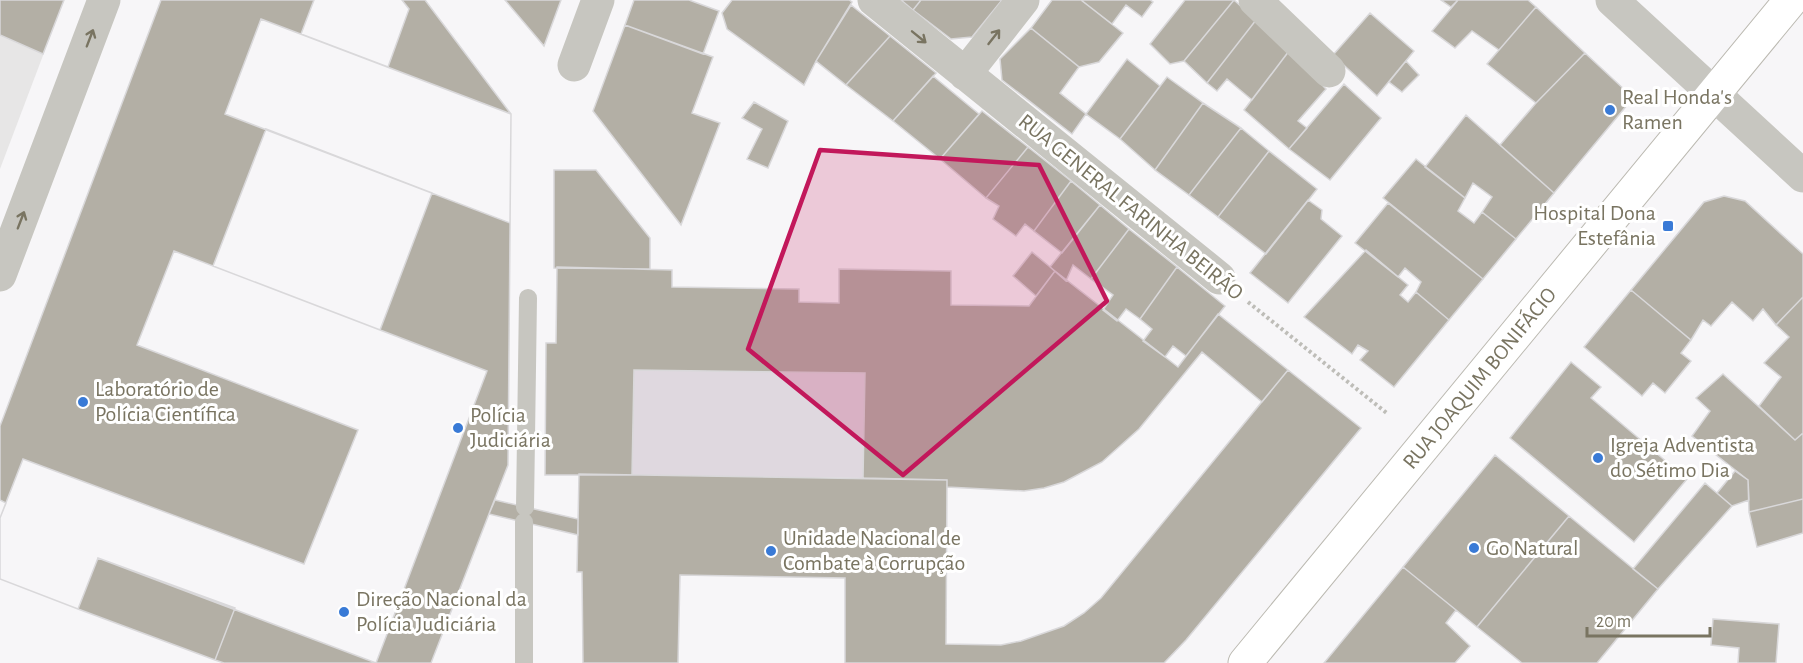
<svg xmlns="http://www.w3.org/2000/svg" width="1803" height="663" font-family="'Alegreya Sans',sans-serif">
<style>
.built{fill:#e7e6e6}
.green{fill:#dfd8df}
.building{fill:#b3afa5;stroke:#d9d8da;stroke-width:1.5;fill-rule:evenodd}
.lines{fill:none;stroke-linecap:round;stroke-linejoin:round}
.secondary-casing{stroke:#bcbab2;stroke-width:35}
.path{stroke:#bebdb8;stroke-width:4;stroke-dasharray:3 3;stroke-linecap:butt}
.service{stroke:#c7c6c0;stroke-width:18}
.minor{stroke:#c7c6c0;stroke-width:33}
.tertiary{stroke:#c7c6c0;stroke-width:33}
.secondary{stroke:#fff;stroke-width:33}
.oneway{stroke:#797461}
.marked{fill:#c2185b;fill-opacity:0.2;stroke:#c2185b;stroke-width:4.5;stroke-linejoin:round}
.poi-dot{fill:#397ad6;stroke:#fff;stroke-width:2}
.labels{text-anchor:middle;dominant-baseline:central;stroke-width:6;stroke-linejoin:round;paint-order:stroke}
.poi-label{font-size:22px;fill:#797461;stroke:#fff;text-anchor:start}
.street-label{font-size:22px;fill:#797461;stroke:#fff}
</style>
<rect width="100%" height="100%" fill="#f7f6f8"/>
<path class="built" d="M0 0H64L0 169Z"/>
<path class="green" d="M634 370 865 373 863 478 632 475Z"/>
<path class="building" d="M0 0H64L43 54 0 35Z
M161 0H314L301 34 388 67 409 9 402 0H425L511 114 508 465 431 663H224L215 660 235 608 98 558 78 609 0 579V518L6 503 0 500V426ZM266 129 432 193 380 330 213 266Z
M505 0H561L544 46Z
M634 0H689L719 11 703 54 625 25Z
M732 0H849L852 2 816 61 804 85 727 29 722 13Z
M901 0H921L913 10Z
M921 0H1002L972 37 951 39 913 10Z
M1052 0H1081L1123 33 1099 62 1079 67 1031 28Z
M1081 0H1150L1153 2 1142 17 1126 5 1112 24Z
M1185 0H1234L1184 61 1170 64 1150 44Z
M1234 0 1256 20 1207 83 1184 61Z
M1441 0H1458L1451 7Z
M1458 0H1528L1536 7 1499 50 1472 31 1455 48 1432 31Z
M851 5 890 36 846 85 816 61Z
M1536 7 1585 53 1536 103 1487 64Z
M1370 13 1414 51 1377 96 1333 55Z
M261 19 511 114 510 223 225 114Z
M1256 20 1289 51 1252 100 1227 79 1217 91 1207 83Z
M625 25 713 57 692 113 720 123 681 225 593 111Z
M1031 28 1079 67 1060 93 1086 114 1072 134 1002 80 1000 59Z
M890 36 936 73 893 121 846 85Z
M1289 51 1326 89 1298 121 1307 128 1289 149 1244 110Z
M1585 53 1626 91 1628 104 1554 193 1500 145 1536 103Z
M1127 59 1160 86 1120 139 1086 114Z
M1406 61 1419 75 1402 92 1389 82Z
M933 76 979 114 940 159 893 121Z
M1167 77 1203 103 1155 170 1120 139Z
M1344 84 1381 118 1330 180 1289 149Z
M754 102 788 121 768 168 747 159 762 129 742 118Z
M1203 103 1241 128 1189 195 1155 170Z
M982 111 1028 147 986 198 940 159Z
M1466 115 1554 193 1516 239 1482 212 1492 197 1473 183 1465 198 1425 167Z
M1241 128 1269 151 1218 217 1189 195Z
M1028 147 1071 181 1034 231 1025 224 1016 236 993 219 999 206 986 198Z
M1269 151 1317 189 1266 254 1218 217Z
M1416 159 1465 198 1458 211 1474 223 1482 212 1516 239 1483 279 1383 198Z
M554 170H596L650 238V269L554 268Z
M1071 181 1100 205 1062 253 1034 231Z
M1724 196 1745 201 1803 254V297L1776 325 1763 309 1753 321 1732 302 1711 326 1703 320 1691 340 1631 290 1704 202Z
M1308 200 1322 210 1321 219 1342 236 1288 303 1250 273Z
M1388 203 1483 279 1449 320 1416 292 1421 282 1405 268 1398 277 1355 243Z
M1100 205 1129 229 1091 279 1073 265 1066 281 1050 267Z
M1129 229 1177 267 1140 319 1126 309 1117 321 1103 310 1113 295 1091 279Z
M1366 250 1408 285 1400 295 1408 302 1416 292 1449 320 1394 387 1360 360 1368 351 1358 345 1352 354 1304 317Z
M174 251 487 371 376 663 98 558 78 609 0 579V518L23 459 304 564 358 430 137 345Z
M1032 252 1055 271 1036 296 1013 276Z
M557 267 672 270V287L799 289V302L839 303V269L951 271V305L1029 306 1055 271 1178 367 1218 314 1288 370 1262 402 1202 352 1139 429 1102 462 1064 482 1044 488 1024 491 947 487V480L863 478 865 373 634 370 632 475H545L546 343H556Z
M1177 267 1225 306 1186 356 1173 346 1165 357 1143 341 1152 329 1140 319Z
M1631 290 1691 340 1681 353 1691 361 1665 393 1653 383 1642 396 1584 347Z
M1803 297V433L1795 440 1759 406 1781 377 1764 363 1789 337 1776 325Z
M1571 362 1601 387 1591 398 1687 479 1634 542 1510 438Z
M1288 370 1361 428 1186 640 1164 663H845V578L680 575 678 663H583L582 572H577L579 474 947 480 946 644 1001 645 1021 641 1064 626 1084 613 1101 598Z
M1723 374 1795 440 1803 433V499L1749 512 1748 480 1692 436 1710 411 1696 398Z
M1495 455 1569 516 1477 627 1403 567Z
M1735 471 1748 480 1749 500 1732 506 1717 493Z
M1705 483 1732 506 1658 589 1633 569Z
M1803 499V533L1757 547 1749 512Z
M495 500 578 519V535L489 514Z
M1569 516 1658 589 1597 663H1522L1477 627Z
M98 558 235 608 215 660 78 609Z
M1403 567 1456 610 1446 623 1470 646 1455 663H1324Z
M1713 619 1779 624 1776 663H1738L1739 648 1711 645Z"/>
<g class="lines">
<g class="secondary-casing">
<g id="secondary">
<path id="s1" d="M1245 663 1791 0"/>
</g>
</g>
<path class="path" d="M1248 302 1388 414"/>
<path class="service" d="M525 507 528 298
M524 522V663"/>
<path class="minor" d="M874 0 1219 278
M1255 0 1329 71
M574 65 598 0
M965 74 1023 0"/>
<path class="tertiary" d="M1612 0 1803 176
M0 275 104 0"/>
<use href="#secondary" class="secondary"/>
</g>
<defs><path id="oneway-shaft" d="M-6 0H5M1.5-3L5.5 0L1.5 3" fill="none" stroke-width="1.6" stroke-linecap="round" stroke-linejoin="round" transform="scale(1.5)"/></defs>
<g class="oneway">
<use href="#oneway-shaft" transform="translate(919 37) rotate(39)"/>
<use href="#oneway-shaft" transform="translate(994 37) rotate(-52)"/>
<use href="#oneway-shaft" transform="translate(90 38) rotate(-69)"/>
<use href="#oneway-shaft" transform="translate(21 220) rotate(-69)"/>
</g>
<path class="marked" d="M820 150 1039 165 1107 301 903 475 748 349Z"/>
<g class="poi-dot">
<circle cx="1610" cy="110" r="6"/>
<rect x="1662" y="220" width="12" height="12" rx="3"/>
<circle cx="83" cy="402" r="6"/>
<circle cx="458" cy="428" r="6"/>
<circle cx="1598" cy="458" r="6"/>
<circle cx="1474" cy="548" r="6"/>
<circle cx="771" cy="551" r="6"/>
<circle cx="344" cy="612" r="6"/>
</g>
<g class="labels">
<g class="poi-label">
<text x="1622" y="97">Real Honda's<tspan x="1622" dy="25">Ramen</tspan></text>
<text x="1656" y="213" text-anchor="end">Hospital Dona<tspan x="1656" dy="25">Estefânia</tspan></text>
<text x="95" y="389">Laboratório de<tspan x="95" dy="25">Polícia Científica</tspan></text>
<text x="470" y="415">Polícia<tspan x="470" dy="25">Judiciária</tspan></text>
<text x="1610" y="445">Igreja Adventista<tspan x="1610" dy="25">do Sétimo Dia</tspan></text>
<text x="783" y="538">Unidade Nacional de<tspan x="783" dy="25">Combate à Corrupção</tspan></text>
<text x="1486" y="548">Go Natural</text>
<text x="356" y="599">Direção Nacional da<tspan x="356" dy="25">Polícia Judiciária</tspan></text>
</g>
<g class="street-label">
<text transform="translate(1131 207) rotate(39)">RUA GENERAL FARINHA BEIRÃO</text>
<text stroke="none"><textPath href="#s1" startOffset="369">RUA JOAQUIM BONIFÁCIO</textPath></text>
</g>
</g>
<path d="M1587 627v9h123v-9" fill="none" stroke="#797461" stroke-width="3"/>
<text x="1596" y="627" font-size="18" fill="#797461" stroke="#ffffff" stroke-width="4.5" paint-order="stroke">20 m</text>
</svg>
